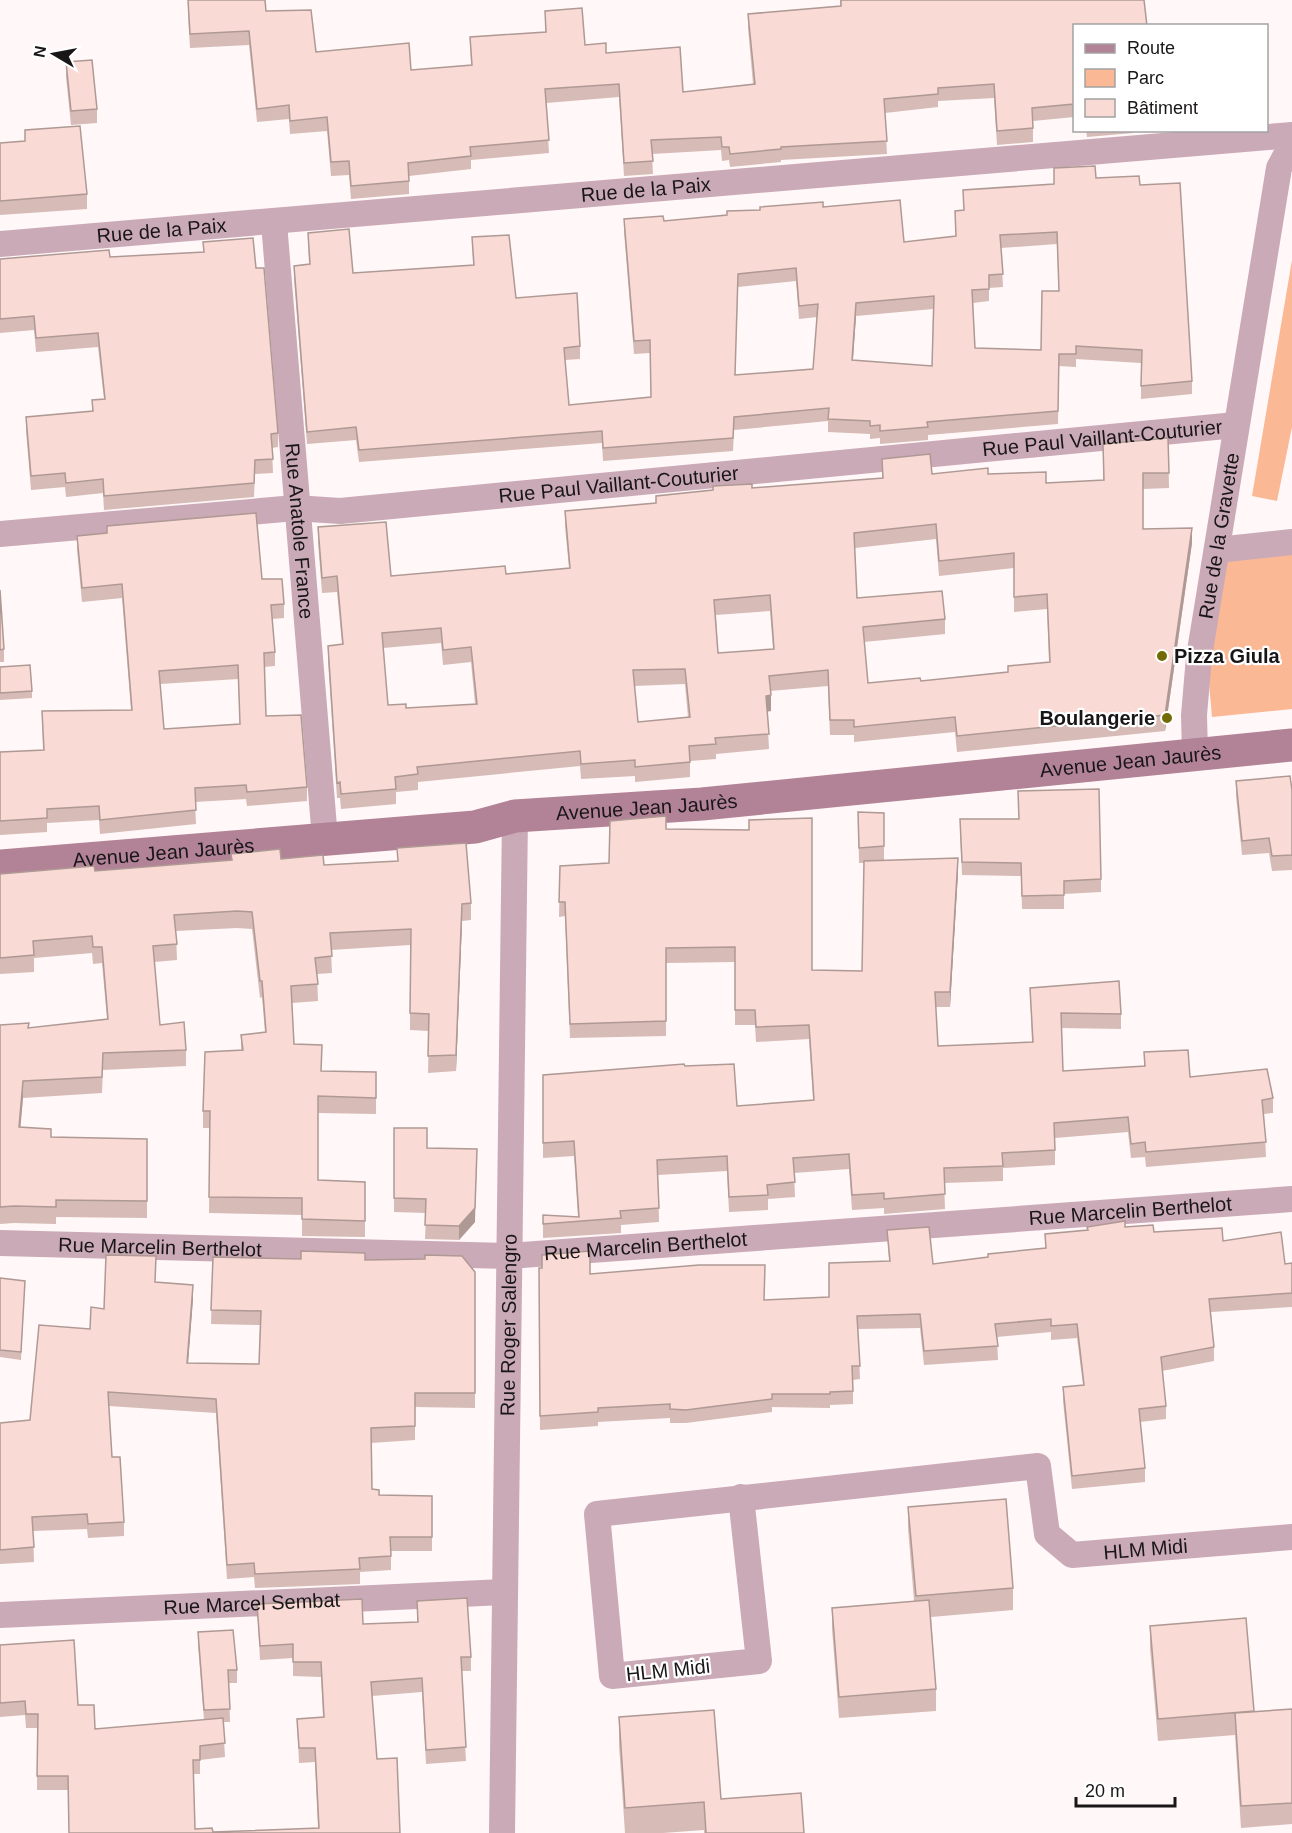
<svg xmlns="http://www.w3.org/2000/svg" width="1292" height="1833" font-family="Arial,sans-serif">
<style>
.green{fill:#fbb895}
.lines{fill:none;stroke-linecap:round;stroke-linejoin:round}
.street{stroke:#cbaab7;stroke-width:26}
.secondary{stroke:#b28396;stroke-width:33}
.wall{fill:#d7bbb6;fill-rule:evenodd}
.shaded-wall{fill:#af9994}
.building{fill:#fadad4;stroke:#af9994;stroke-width:1.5;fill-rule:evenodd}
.poi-dot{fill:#726a04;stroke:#fff;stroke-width:2}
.labels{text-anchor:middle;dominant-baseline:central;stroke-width:4.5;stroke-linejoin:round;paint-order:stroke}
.street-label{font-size:20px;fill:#191617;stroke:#fff}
.poi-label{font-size:20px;font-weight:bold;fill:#191617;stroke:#fff;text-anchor:start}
</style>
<rect width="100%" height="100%" fill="#fff7f8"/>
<path class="green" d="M1292 260V427L1277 501 1252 496Z
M1292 549V709L1212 717 1205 638 1219 558Z"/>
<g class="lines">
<g class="street">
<path id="s1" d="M274 223 325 839"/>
<path id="s2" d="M0 244 1292 135"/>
<path id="s3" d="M0 534 295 508 340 511 1236 425"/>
<path d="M1217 550 1292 542"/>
<path id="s4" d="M1195 754 1194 715 1199 657 1279 168 1292 144"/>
<path id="s5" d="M0 1243 508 1256 1292 1199"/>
<path id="s6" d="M741 1497 759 1661 612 1676 597 1514 1038 1466 1047 1534 1072 1555 1292 1537"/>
<path id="s7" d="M0 1615 504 1592"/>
<path id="s8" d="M502 1833 515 816"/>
</g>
<path class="secondary" id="s9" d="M0 866 475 827 515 816 702 804 1292 745"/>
</g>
<path class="wall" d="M188 0 266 11 316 52 411 70 471 65 470 37 545 32V11L585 45 606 53 683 92 753 84 748 28V14L840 6V0H1144L1074 26V117L1033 121V142L997 145 994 98 938 101V107L885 113 887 154 781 160V162L730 167 729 160 722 161 721 150 652 154 653 174 624 176 619 97 546 103 549 153 471 160V169L409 176V194L351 199 349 175 331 176 327 131 290 134 289 119 257 122 249 45 190 48 188 14Z
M66 62 97 109V123L71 125 66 77Z
M25 130 87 194V209L0 215V143L25 141Z
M1086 130H1133V133L1087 137Z
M1054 168 1096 178 1140 185 1192 381V394L1141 399V363L1076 359V367L1059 366 1058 424 928 435V440L880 444V438L870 439V434L828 432V421L734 430 733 451 603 461 602 443 359 462 356 440 307 444 294 279V266L309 264 308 233 353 273 473 265 472 237 516 298 580 346V359L565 360 569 405 651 397 650 353 634 354 624 232V219L664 221 823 207 904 242 956 236 955 211 964 210 963 190 1054 184ZM1057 244 1059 291 1041 350 975 348 973 303 989 301V288L1003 287 1001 248ZM796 281 799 319 817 317 813 369 735 375 738 287ZM933 309 932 366 853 360 856 316Z
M203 242 256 268 278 433V447L272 448 273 473 255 474 254 497 104 510 103 493 66 497 65 487 31 490 26 431V417L92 411V400L104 399 98 347 36 352 34 330 0 333V259L110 257 203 252Z
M1168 438 1169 488 1143 489V529L1192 543 1165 731 957 752 955 732 854 742V735H830L828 686 770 691 771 711H767L769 749 716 754V759L690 761V777L635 782V776L581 779 580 766 418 782V790L396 792V804L341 809 340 798H337L328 661V646L342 644 337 592 322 593 318 542V527L391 576 506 574 569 568 565 526V511L656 503V496L882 478V459L932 474H988L1046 483 1103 480V444ZM936 539 939 576 1014 568V612L1047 609 1049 662 1008 666V672L921 681 868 683 864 642 945 634V619L857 598 855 548ZM770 611 773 649 718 653 716 615ZM441 643 443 665 471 662 475 704 406 708 388 705 383 648ZM685 684 688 717 638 722 634 686Z
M107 526 262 579 284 604V618L272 619 275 652V666L264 667 266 716 307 787V801L247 806 246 799 195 802 196 824 100 834 99 820 47 823V832L0 835V752L43 750 42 711 131 710 122 598 82 602 77 550V536L107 533ZM238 679 240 724 164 729 160 684Z
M0 590 4 649V662H0Z
M0 667 32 691V698L0 700Z
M1236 781 1292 790V870L1272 871 1269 853 1242 855 1236 796Z
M1018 791 1101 879V892L1064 894V909H1022L1021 876 962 875 960 832 1019 819Z
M858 812 884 813V860L958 873 950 1007H936L938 1046 1032 1042 1030 988 1121 1014V1029L1062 1028 1063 1071 1144 1066V1052L1190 1077 1273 1098V1113L1264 1114 1266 1157 1146 1167 1145 1157 1131 1158 1128 1132 1055 1138V1165L1003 1168V1181L944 1183 945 1209 884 1214V1208L852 1210 849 1169 794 1173 795 1197 768 1199V1210L729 1212 727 1171 658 1175 659 1222 621 1225V1233L543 1238V1215L578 1217 574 1156 543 1158V1075L685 1066 737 1106 813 1100 809 1039 756 1042 755 1025H735V962L666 963V1036L570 1038 565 916 559 917 560 866 609 863 666 829 812 970 862 971 864 863H859Z
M231 854 281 859 324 865 471 903V920L462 921 456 1071 428 1073 429 1031 410 1030V945L331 950 332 973 317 974 318 1001 292 1003 294 1044 321 1071 376 1072V1114L318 1113V1180L365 1182V1237L302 1236V1215L209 1213 210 1128H203V1111L241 1050V1035L265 1032 262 997 260 998 252 929 237 928 176 931 177 960 154 962 160 1025 186 1050V1066L103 1070 102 1093 23 1098 20 1128 51 1137 147 1139V1218L56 1217V1224L14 1223 0 1224V1025L29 1028 107 1019 102 963 93 964 92 953 34 958V972L0 974V874L95 871 231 860Z
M394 1128 427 1148 475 1222 459 1240 425 1239 426 1213 394 1212Z
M1125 1227 1154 1232 1223 1241 1285 1264 1292 1263V1307L1211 1312 1214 1347V1361L1162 1371 1166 1406V1419L1140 1422 1145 1468V1482L1072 1489 1063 1401V1387L1083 1385 1077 1338 1051 1340V1332L997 1337 998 1360 924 1365 920 1328 858 1329 860 1379 853 1380V1404L830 1405V1408L772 1407V1412L686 1423H670V1418L598 1422V1426L540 1430 539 1268 590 1274 765 1300 829 1298 889 1261 887 1230 933 1264 988 1257 1045 1248V1234Z
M213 1257 365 1260 475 1272V1408L415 1407V1440L371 1443 372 1489 379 1495 432 1496V1551H391V1570L360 1572V1584L255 1588 254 1577 227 1579 216 1413 109 1406 112 1457 124 1522V1536L88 1538 87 1529 33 1531 34 1562 0 1564V1423L30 1420 104 1309 156 1282 193 1299 188 1363 259 1364 260 1325 211 1324Z
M0 1278 25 1281 21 1360 0 1357Z
M908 1507 1013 1588V1610L931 1617 936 1689V1711L839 1718 832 1629V1608L914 1601 908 1528Z
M417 1601 471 1657V1671H461L466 1761 426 1764 422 1692 372 1696 377 1759 400 1833H69L68 1790H37V1728H26L25 1715 0 1717V1645L78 1705 95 1729 204 1720 198 1645V1632L237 1670V1683H229L230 1722H223L225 1757 200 1760V1774H193L195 1829 213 1832 318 1828 315 1762 299 1763 297 1719 323 1717 321 1677 293 1676V1658L260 1660 257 1604 363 1624 417 1622Z
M1150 1626 1254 1712 1292 1709V1824L1241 1828 1235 1735 1158 1741 1150 1648Z
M619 1717 721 1799 804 1833H704V1830L663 1833H625L619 1745Z"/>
<path class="shaded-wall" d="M856 303V316L852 373V360Z
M1192 528V543L1165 731V715Z
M771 695V711L766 712V696Z
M958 858V873L950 1007V992Z
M462 904V921L456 1071V1055Z
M23 1081V1098L19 1144V1127Z
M477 1149 475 1222 459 1240V1226Z
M193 1285V1299L187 1377V1363Z"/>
<path class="building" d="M188 0H265L266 11 311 10 316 52 409 43 411 70 472 65 470 37 546 32 545 11 582 8 585 45 606 43V53L680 47 683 92 755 84 748 14 841 6V0H1144L1147 26H1074V104L1032 108 1033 128 997 131 994 84 938 88V94L884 99 887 141 781 147V149L730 154 729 147H722L721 137 651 140 653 161 624 163 619 84 545 89 549 140 470 147 471 156 408 163 409 181 351 186 349 161 331 162 327 117 290 121 289 105 257 109 249 31 190 34Z
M92 60 97 109 71 111 66 62Z
M80 126 87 194 0 201V143L25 141V130Z
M1095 166 1096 178 1139 176 1140 185 1180 183 1192 381 1141 386 1142 350 1076 346V354H1059L1058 411 927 422 928 427 880 431V425L870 426V421L828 419 829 408 734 417 733 438 603 448 602 431 359 450 356 427 307 432 294 266 310 264 308 233 349 229 353 273 474 265 472 237 509 235 516 298 577 293 580 346 564 348 569 405 651 397 650 340 634 341 624 219 663 216 664 221 727 215V211L760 210V207L823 202V207L900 200 904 242 956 236 955 211 964 210 963 190 1054 184V168ZM1057 232 1059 291H1042L1041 350 975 348 972 290 989 289V275L1003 274 1000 235ZM796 268 799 306 818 304 813 369 735 375 738 274ZM934 296 932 366 852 360 856 303Z
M253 238 256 268H264L278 433 271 434 273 459 255 460 254 483 104 496 103 479 66 483 65 473 31 476 26 417 93 411 92 400 105 399 98 333 36 338 34 316 0 319V259L109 250 110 257 204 252 203 242Z
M1168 438 1169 473H1143V529L1192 528 1165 715 957 736 955 717 854 727V720H830L828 670 769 676 771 695 766 696 769 734 715 738 716 744 689 746 690 762 635 767V760L581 764 580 751 417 767 418 774 395 777 396 789 341 794 340 782 337 783 328 646 343 644 337 576 322 578 318 527 386 522 391 576 505 566 506 574 570 568 565 511 656 503V496L713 490V486L752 484V488L883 478 882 459 930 454 932 474 988 468V474L1046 472V483L1104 480 1103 444ZM936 524 939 561 1014 553V597L1047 594 1050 662 1008 666V672L921 681 920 678 868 683 863 627 945 619 942 591 857 598 854 533ZM770 595 774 649 718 653 714 600ZM441 628 443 650 471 647 477 704 406 708V704L388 705 382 633ZM685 669 690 717 638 722 633 670Z
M256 513 262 579H282L284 604 271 605 275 652 264 653 266 716 301 715 307 787 247 792 246 785 195 788 196 810 100 820 99 806 47 809V818L0 821V752L44 750 42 711 132 710 122 584 82 588 77 536 107 533V526ZM238 665 240 724 164 729 159 671Z
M0 590 4 649 0 650Z
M30 665 32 691 0 693V667Z
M1290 776 1292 790V855L1272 856 1269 838 1242 841 1236 781Z
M1099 789 1101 879 1064 881V895L1022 896 1021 863 962 862 960 819H1019L1018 791Z
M858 812 884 813V846L859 848Z
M666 816V829L749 830V820L812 818V970L862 971 864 861 958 858 950 992H935L938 1046 1033 1042 1030 988 1119 981 1121 1014 1061 1013 1063 1071 1145 1066 1144 1052 1188 1050 1190 1077 1267 1069 1273 1098 1262 1100 1266 1142 1146 1152 1145 1142 1131 1144 1128 1117 1054 1123 1055 1150 1002 1153 1003 1166 944 1168 945 1194 884 1199V1193L852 1195 849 1154 793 1158 795 1182 767 1185 768 1195 729 1197 727 1156 657 1160 659 1208 620 1211 621 1218 543 1224V1215L579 1217 574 1141 543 1143V1075L684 1064 685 1066 734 1064 737 1106 814 1100 809 1025 756 1027 755 1010H735V947L666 948V1021L570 1024 565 902H559L560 866 609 863 610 821Z
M466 843 471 903 462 904 456 1055 428 1056 429 1014 410 1013 411 929 330 933 332 956 315 958 318 984 291 986 294 1044 322 1045 321 1071 376 1072V1098L318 1096V1180L365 1182V1221L302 1219V1198L209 1197 210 1111H203L205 1052 243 1050 241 1035 266 1032 262 981H260L252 912 237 911 174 915 177 944 153 946 160 1025 184 1022 186 1050 103 1053 102 1077 23 1081 19 1127 51 1129V1137L147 1139V1201L56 1200V1207L14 1206 0 1207V1025L29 1023 28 1028 108 1019 102 947H93L92 936 33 941 34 955 0 958V874L94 866 95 871 232 860 231 854 280 849 281 859 323 855 324 865 398 861 397 848Z
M394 1128H427V1148L477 1149 475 1208 459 1226 425 1225 426 1199 394 1198Z
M1125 1221V1227L1153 1225 1154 1232 1222 1228 1223 1241 1281 1232 1285 1264 1292 1263V1293L1209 1299 1214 1347 1161 1357 1166 1406 1139 1409 1145 1468 1072 1476 1063 1387 1084 1385 1077 1324 1051 1326V1319L995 1324 998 1346 924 1351 920 1314 857 1316 860 1366H852L853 1391 830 1392V1394H772V1399L686 1410 670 1409V1404L598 1408V1412L540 1416 539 1268H542V1255L590 1251V1274L699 1265H765L764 1300 829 1297V1263L890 1261 887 1230 929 1227 933 1264 988 1257V1254L1046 1248 1045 1234 1088 1230 1087 1227Z
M301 1251 365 1253V1260L425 1259V1255L462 1256 475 1272V1393H415V1426L371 1428 372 1489 379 1490V1495L432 1496V1537H390L391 1556 359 1558 360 1569 255 1574 254 1563 227 1565 216 1399 108 1392 112 1457H120L124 1522 88 1524 87 1514 32 1517 34 1547 0 1550V1423L30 1420 39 1325 90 1329 91 1307 104 1309 106 1255 156 1256 155 1282 193 1285 187 1363 259 1364 261 1311 211 1310 213 1257 301 1259Z
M0 1278 25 1281 21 1352 0 1350Z
M1006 1499 1013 1588 916 1596 908 1507Z
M467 1598 471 1657H461L466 1747 426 1750 422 1678 371 1682 377 1759 397 1758 400 1833H69L68 1776H37L38 1714H26L25 1701 0 1703V1645L74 1640 78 1705H94L95 1729 223 1718 225 1743 200 1746V1760H193L195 1829 212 1828 213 1832 319 1828 315 1748H299L297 1719 324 1717 321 1662H293V1644L260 1646 257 1604 362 1599 363 1624 418 1622 417 1601Z
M929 1600 936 1689 839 1697 832 1608Z
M1246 1618 1254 1711 1158 1719 1150 1626Z
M233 1630 237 1670H228L230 1709 204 1710 198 1632Z
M1292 1709V1803L1241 1806 1235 1713Z
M714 1710 721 1799 801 1793 804 1833H706L704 1802 625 1808 619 1717Z"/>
<g class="poi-dot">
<circle cx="1162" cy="656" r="6"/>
<circle cx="1167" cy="718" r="6"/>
</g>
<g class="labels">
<g class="street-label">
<text stroke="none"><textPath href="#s2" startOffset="648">Rue de la Paix</textPath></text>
<text stroke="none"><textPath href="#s2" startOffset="162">Rue de la Paix</textPath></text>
<text stroke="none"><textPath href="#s3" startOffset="1107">Rue Paul Vaillant-Couturier</textPath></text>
<text stroke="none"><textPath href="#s3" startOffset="621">Rue Paul Vaillant-Couturier</textPath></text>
<text stroke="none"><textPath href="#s1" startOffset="309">Rue Anatole France</textPath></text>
<text stroke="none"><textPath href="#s4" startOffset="220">Rue de la Gravette</textPath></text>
<text stroke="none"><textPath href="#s9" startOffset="1136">Avenue Jean Jaurès</textPath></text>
<text stroke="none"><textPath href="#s9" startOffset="650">Avenue Jean Jaurès</textPath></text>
<text stroke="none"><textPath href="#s9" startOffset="164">Avenue Jean Jaurès</textPath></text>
<text stroke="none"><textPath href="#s5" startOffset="1132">Rue Marcelin Berthelot</textPath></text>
<text stroke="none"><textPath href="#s5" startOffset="160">Rue Marcelin Berthelot</textPath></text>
<text stroke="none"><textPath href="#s5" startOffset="646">Rue Marcelin Berthelot</textPath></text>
<text stroke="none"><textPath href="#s8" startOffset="508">Rue Roger Salengro</textPath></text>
<text stroke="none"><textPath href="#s6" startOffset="1094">HLM Midi</textPath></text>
<text stroke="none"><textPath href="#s7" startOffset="252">Rue Marcel Sembat</textPath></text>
<text transform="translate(668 1670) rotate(-6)">HLM Midi</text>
</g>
<g class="poi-label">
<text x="1174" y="656">Pizza Giula</text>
<text x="1155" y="718" text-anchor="end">Boulangerie</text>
</g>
</g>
<rect x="1073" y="24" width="195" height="108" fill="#ffffff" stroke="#a3a2a2" stroke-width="1.5"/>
<rect x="1085" y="44" width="30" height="9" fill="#b28396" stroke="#a3a2a2" stroke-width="1.5"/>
<text x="1127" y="54" font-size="18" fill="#191617">Route</text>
<rect x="1085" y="69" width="30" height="18" fill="#fbb895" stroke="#a3a2a2" stroke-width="1.5"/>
<text x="1127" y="84" font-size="18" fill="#191617">Parc</text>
<rect x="1085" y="99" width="30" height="18" fill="#fadad4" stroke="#a3a2a2" stroke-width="1.5"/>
<text x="1127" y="114" font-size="18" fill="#191617">Bâtiment</text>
<g transform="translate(54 54) rotate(280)" stroke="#ffffff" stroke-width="4.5" paint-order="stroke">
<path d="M0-4.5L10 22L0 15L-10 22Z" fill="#191617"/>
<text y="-9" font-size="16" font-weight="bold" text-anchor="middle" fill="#191617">N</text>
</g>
<path d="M1076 1797v9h99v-9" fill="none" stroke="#191617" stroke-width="3"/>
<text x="1085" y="1797" font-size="18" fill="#191617" stroke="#ffffff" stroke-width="4.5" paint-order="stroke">20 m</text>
</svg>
